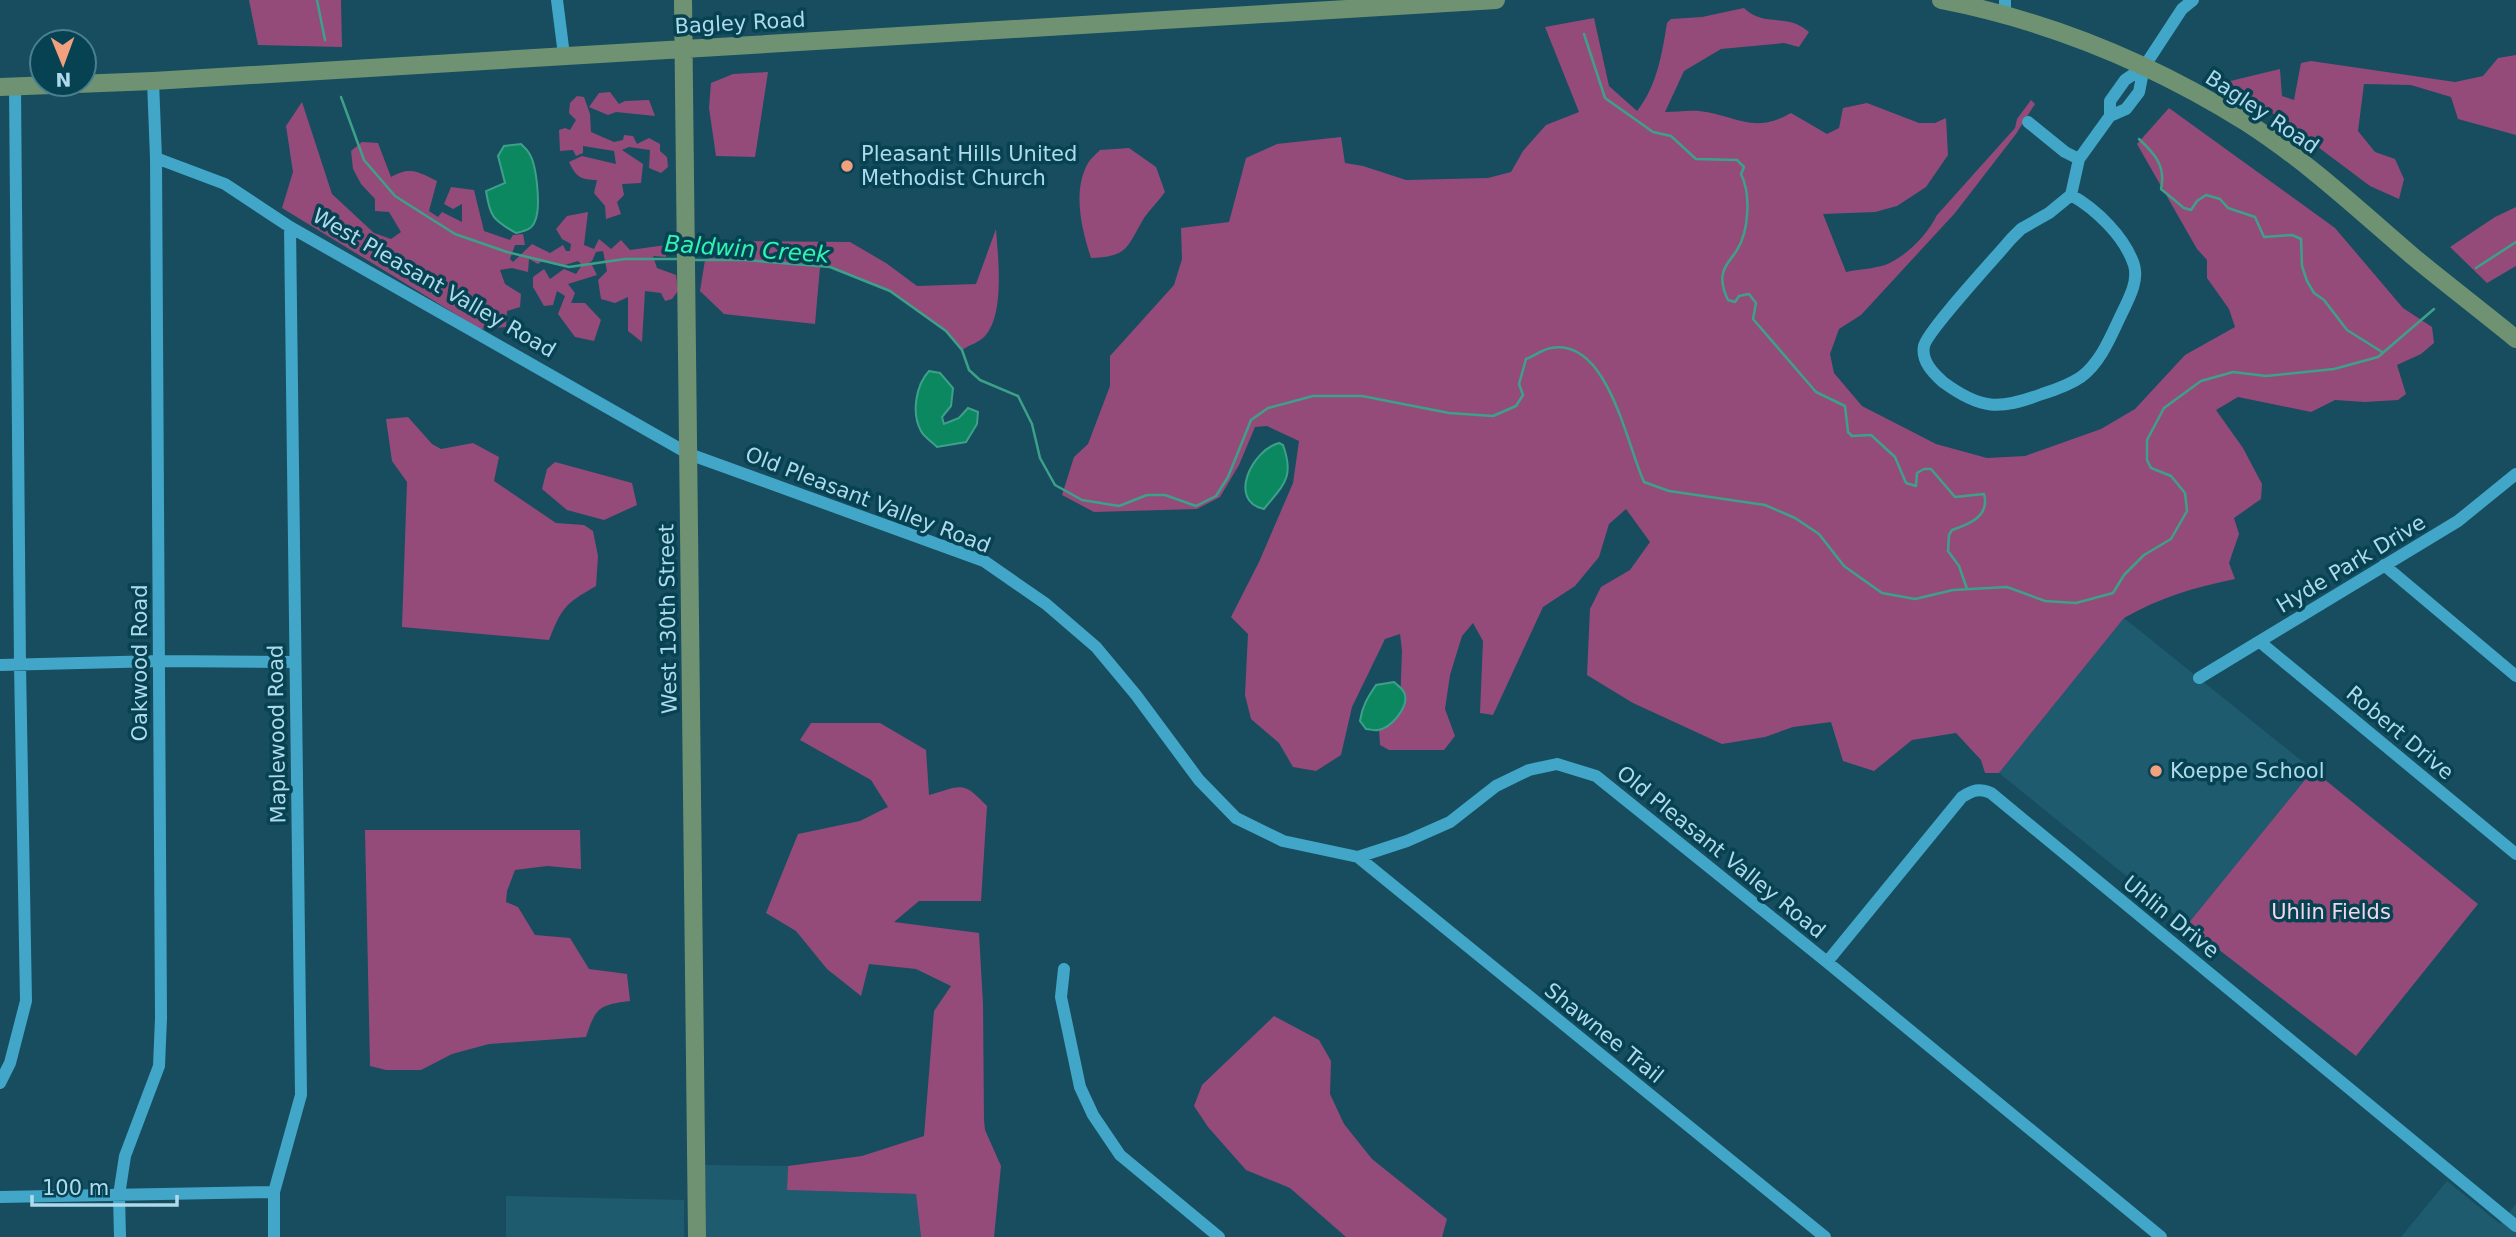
<svg xmlns="http://www.w3.org/2000/svg" width="2516" height="1237" font-family="'DejaVu Sans',sans-serif">
<style>
.built{fill:#1e5b6f}
.green{fill:#944b79}
.water{fill:#0c8860;stroke:#3da18a;stroke-width:2}
.lines{fill:none;stroke-linecap:round;stroke-linejoin:round}
.stream{stroke:#3da18a;stroke-width:2.5}
.minor{stroke:#41a6c7;stroke-width:12}
.major{stroke:#6f9372;stroke-width:18}
.poi-dot{fill:#f2a07e;stroke:#074253;stroke-width:2.5}
.labels{text-anchor:middle;dominant-baseline:central;stroke-width:7;stroke-linejoin:round;paint-order:stroke}
.street-label{font-size:21px;fill:#aedaeb;stroke:#074253}
.poi-label{font-size:21px;fill:#aedaeb;stroke:#074253;text-anchor:start}
.park-label{font-size:21px;fill:#f2d7e6;stroke:#074253}
.water-label{font-size:23px;font-style:italic;fill:#30f5b1;stroke:#074253}
</style>
<rect width="100%" height="100%" fill="#174d5f"/>
<path class="built" d="M2124 618 2313 770 2187 925 1999 773Z
M705 1165 788 1166 787 1190 916 1194 921 1237H706Z
M2447 1181 2500 1224 2516 1204V1237H2401Z
M506 1196 684 1200V1237H506Z"/>
<path class="green" d="M249 0H341L342 47 258 45Z
M1744 8C1764 28 1787 12 1809 32L1799 47 1784 43 1721 49 1684 71 1665 112C1676 112 1688 110 1699 111 1736 115 1752 135 1791 113L1827 134 1839 128 1843 108 1867 103 1919 123H1935L1946 118 1948 155 1926 187 1897 206 1875 212 1823 214 1846 272C1859 269 1873 269 1885 265 1906 257 1928 234 1937 215L2015 128 2017 119 2031 100 2035 104 2016 134 1955 213 1861 315 1839 329 1830 354 1834 373 1862 406 1936 444 1987 458 2025 456 2101 429 2135 409 2185 355 2235 327 2229 309 2207 278V260L2197 249 2137 144 2169 108 2335 228 2403 308 2432 327 2434 343 2421 354 2397 365 2406 394 2398 400 2365 402 2335 400 2311 412 2238 397 2216 410 2243 448 2262 484 2261 499 2234 518 2239 534 2229 563 2235 579C2195 587 2159 598 2124 618L1999 773H1985L1981 760 1956 733 1912 740 1874 771 1843 761 1831 722 1793 727 1765 737 1722 744 1633 703 1587 675 1590 609 1601 587 1630 570 1650 542 1626 509 1609 524 1599 557 1575 586 1543 607 1493 715 1480 713 1483 641 1473 623 1462 636 1450 675 1445 709 1455 736 1444 750H1389L1380 745 1379 730 1400 706 1402 651 1400 634 1385 639 1352 707 1341 755 1316 771 1293 767 1279 743 1251 719 1245 695 1248 634 1231 617 1259 562 1293 483 1299 441 1267 426 1255 427 1239 465 1220 497 1197 509 1094 512 1062 495 1074 457 1088 444 1110 386V356L1174 285 1182 259 1181 228 1229 222 1246 158 1277 144 1341 137 1345 163 1363 166 1406 180 1488 178 1511 172 1523 151 1546 125 1579 112 1545 27 1594 18 1609 86 1637 111C1657 86 1662 54 1667 23L1671 19 1702 17Z
M2516 55V135L2458 119 2451 97 2411 85 2364 84 2358 131 2375 152 2395 159 2404 179 2399 199 2370 186 2274 114 2222 83 2280 69 2282 96 2294 100 2301 63 2311 61 2455 82 2483 76 2498 58Z
M768 72 755 157 716 156 709 108 711 83 733 74Z
M610 92 619 104 625 101 649 100 655 116 616 112 608 115 589 107 599 93Z
M577 96 584 97 590 114 591 132 614 142 623 140 624 135 633 136 637 144 649 138 660 144V151L667 157 668 167 661 173 649 168 650 150 629 147 622 150 643 164 641 183 622 184 624 195 617 202 621 214 606 219 605 206 594 193 597 180C581 180 576 177 569 162L582 156 616 164 614 151 583 146V153L576 156 573 150 560 151 559 130 565 128 570 130 576 120 569 113 570 103Z
M302 102 332 194 374 233 391 239 401 232 389 212 375 211V199L361 184 353 169 351 151 362 142 378 143 391 177C411 166 418 172 437 181L429 211 438 217 442 212 462 222V204L453 209 444 204 451 187 474 190 484 231 510 240 513 235 523 234 525 245H515L510 259 513 262 532 244 550 253 563 245 566 251H570L571 244 562 239 556 229 567 216 588 212 584 245 594 249 599 239 611 249 621 240 630 250 666 245V257L653 256 657 268 676 275 678 291 672 299 665 301 661 293 645 291 642 342 628 331V297L615 303 601 299 598 280 607 271 603 251 596 252 592 261 585 265H592L597 275 568 284 575 293 571 303H585L601 320 594 341 575 337 558 314 565 296 557 291 553 305 544 306 533 287V277L544 269 550 279 564 269 576 274 582 265 578 261 565 265 543 260 538 264 529 259 528 272 512 268 500 270 505 284 521 294 520 307 507 311 506 327 480 329 282 208 293 172 286 126Z
M1129 148 1156 167 1165 192C1159 201 1150 209 1144 218 1127 247 1128 257 1091 258 1082 230 1073 195 1086 167 1089 160 1095 155 1100 150Z
M2516 207V266L2487 283 2450 247 2495 217Z
M996 229C998 257 1005 314 985 336 980 342 969 345 962 350L946 331 890 291 830 267H820L815 324 724 314 700 291 705 260 709 259 711 246 721 241 850 242 886 263 917 286 976 284Z
M408 417 432 444 441 449 473 443 499 457 494 481 556 523 584 525 593 531 598 556 596 586C565 604 562 607 549 640L402 627 407 482 392 461 386 419Z
M555 462 632 483 637 505 604 520 567 510 542 489 547 469Z
M811 723H880L926 750 929 795C962 786 962 780 987 806L981 901H919L894 922 979 933 983 1004 984 1120 985 1130 1001 1166 994 1237H921L916 1194 787 1190 788 1166 862 1156 924 1136 934 1011 951 986 916 969 869 964 861 996 827 969 796 931 766 913 798 834 860 821 888 807 871 780 800 740Z
M2313 770 2478 904 2356 1056 2187 925Z
M365 830H580L581 869 547 866 515 870 507 891 506 902 518 907 535 935 570 938 589 969 627 974 630 1001C599 1005 596 1007 586 1037L489 1044 452 1054 421 1070H386L370 1066Z
M1274 1016 1319 1040 1331 1061 1330 1094 1344 1124 1372 1159 1447 1219 1442 1237H1346L1290 1188 1246 1170 1208 1127 1194 1106 1202 1085Z"/>
<path class="water" d="M521 144C524 147 527 149 529 153 537 165 541 208 535 221 532 230 524 231 516 233 493 220 490 217 486 191L505 183 498 156 504 146Z
M929 371 940 373 953 388 951 406 942 417 944 424 959 418 968 408 978 412 977 424 966 442 937 447C932 442 924 437 921 431 911 413 916 385 929 371Z
M1279 443 1283 445C1295 478 1283 485 1264 509 1227 501 1252 450 1279 443Z
M1394 682C1398 686 1404 689 1405 695 1408 708 1391 728 1378 730 1374 731 1370 729 1366 729L1360 721C1362 706 1368 697 1376 685Z"/>
<g class="lines">
<path class="stream" d="M317 0 325 40
M1584 34 1605 98 1653 132 1671 136 1696 159 1737 160 1744 167 1741 174C1751 194 1749 231 1737 250 1733 257 1725 264 1723 273 1721 282 1724 292 1728 300L1735 302 1739 296 1749 294 1756 303 1753 319 1816 392 1845 406 1848 432 1852 436 1871 435 1895 457 1906 483 1916 486 1917 473 1924 469H1931L1955 497 1984 494C1990 516 1970 524 1952 530L1949 535 1948 551 1959 566 1967 589
M341 97 364 160 395 196 455 234 507 252 569 267 625 259H677
M2139 139C2155 154 2166 166 2161 189L2184 208 2191 210 2197 201 2206 195 2220 199 2228 208 2255 217 2264 237 2292 235 2301 239 2302 266 2307 281 2314 293 2324 300 2347 330 2382 352
M695 260H745L830 267 890 291 946 331 962 350 969 370 980 380 1018 396 1032 424 1040 458 1055 485 1082 500 1119 506 1147 495H1165L1196 506 1216 496 1228 477 1251 420 1268 408 1313 396H1362L1449 413 1493 416 1516 406 1523 395 1519 384 1526 359C1534 356 1543 349 1551 348 1608 337 1627 446 1644 482L1669 491 1765 505 1795 518 1819 534 1844 566 1882 593 1915 599 1953 590 2007 587 2045 601 2076 603 2113 593 2124 575 2144 555 2171 539 2187 511 2185 493 2171 476 2151 468 2147 460V440L2164 408 2201 381 2233 372 2266 376 2334 369 2378 357 2434 309
M2476 268 2516 242"/>
<path class="minor" d="M557 0 564 55
M2005 14V0
M2110 116V101L2125 80 2144 67 2182 9 2193 0
M2028 122 2065 152 2079 159
M156 158 225 184 290 227 689 454 984 561 1046 604 1096 647 1136 695 1199 780 1236 818 1283 841 1358 857 1407 841 1450 822 1496 786 1529 770 1557 764 1596 776 1827 962 2161 1237
M2071 195C2096 209 2125 237 2134 265 2139 282 2128 300 2121 315 2111 336 2101 362 2081 377 2069 385 2055 390 2042 394 1999 410 1981 410 1943 382 1933 373 1921 361 1924 346 1927 331 1996 257 2011 239L2021 229 2049 213 2071 195 2079 159 2110 116 2126 109 2139 92 2144 67
M2384 565 2516 676
M2260 642 2516 854
M0 665 159 661 295 662
M2199 678 2458 521 2516 474
M1358 857 1825 1237
M1827 962 1962 797C1973 790 1979 788 1991 793L2516 1226
M1064 969 1061 997 1080 1087 1093 1115 1120 1155 1219 1237
M0 1083 10 1063 26 1001 20 665 15 87
M0 1197 274 1192
M120 1237 119 1195 125 1156 159 1066 161 1018 156 158 153 81
M274 1237V1192L301 1095 290 227"/>
<path class="major" d="M683 0 697 1237
M1941 0C2049 21 2153 64 2246 122 2307 161 2361 212 2416 259 2449 286 2483 312 2516 339
M0 87 153 81 1496 0"/>
</g>
<g class="poi-dot">
<circle cx="847" cy="166" r="7"/>
<circle cx="2156" cy="771" r="7"/>
</g>
<g class="labels">
<g class="street-label">
<text transform="translate(740 23) rotate(-3)">Bagley Road</text>
<text transform="translate(2262 112) rotate(34)">Bagley Road</text>
<text transform="translate(434 283) rotate(30)">West Pleasant Valley Road</text>
<text transform="translate(868 500) rotate(21)">Old Pleasant Valley Road</text>
<text transform="translate(2351 564) rotate(-31)">Hyde Park Drive</text>
<text transform="translate(668 619) rotate(-91)">West 130th Street</text>
<text transform="translate(140 663) rotate(-90)">Oakwood Road</text>
<text transform="translate(2400 733) rotate(40)">Robert Drive</text>
<text transform="translate(277 734) rotate(-91)">Maplewood Road</text>
<text transform="translate(1721 852) rotate(39)">Old Pleasant Valley Road</text>
<text transform="translate(2171 917) rotate(39)">Uhlin Drive</text>
<text transform="translate(1604 1033) rotate(39)">Shawnee Trail</text>
</g>
<g class="poi-label">
<text x="861" y="154">Pleasant Hills United<tspan x="861" dy="24">Methodist Church</tspan></text>
<text x="2170" y="771">Koeppe School</text>
</g>
<g class="park-label">
<text x="2331" y="912">Uhlin Fields</text>
</g>
<g class="water-label">
<text transform="translate(747 249) rotate(4)">Baldwin Creek</text>
</g>
</g>
<g transform="translate(63 63) rotate(179)"><circle r="33" fill="#074253" stroke="#4a7f90" stroke-width="2"/>
<path d="M0-5L12 26L0 18L-12 26Z" fill="#f2a07e"/>
<text y="-10" font-size="19" font-weight="bold" text-anchor="middle" fill="#aedaeb">N</text>
</g>
<path d="M32 1195v10h145v-10" fill="none" stroke="#aedaeb" stroke-width="3.5"/>
<text x="42" y="1195" font-size="21" fill="#aedaeb" stroke="#074253" stroke-width="5" paint-order="stroke">100 m</text>
</svg>
